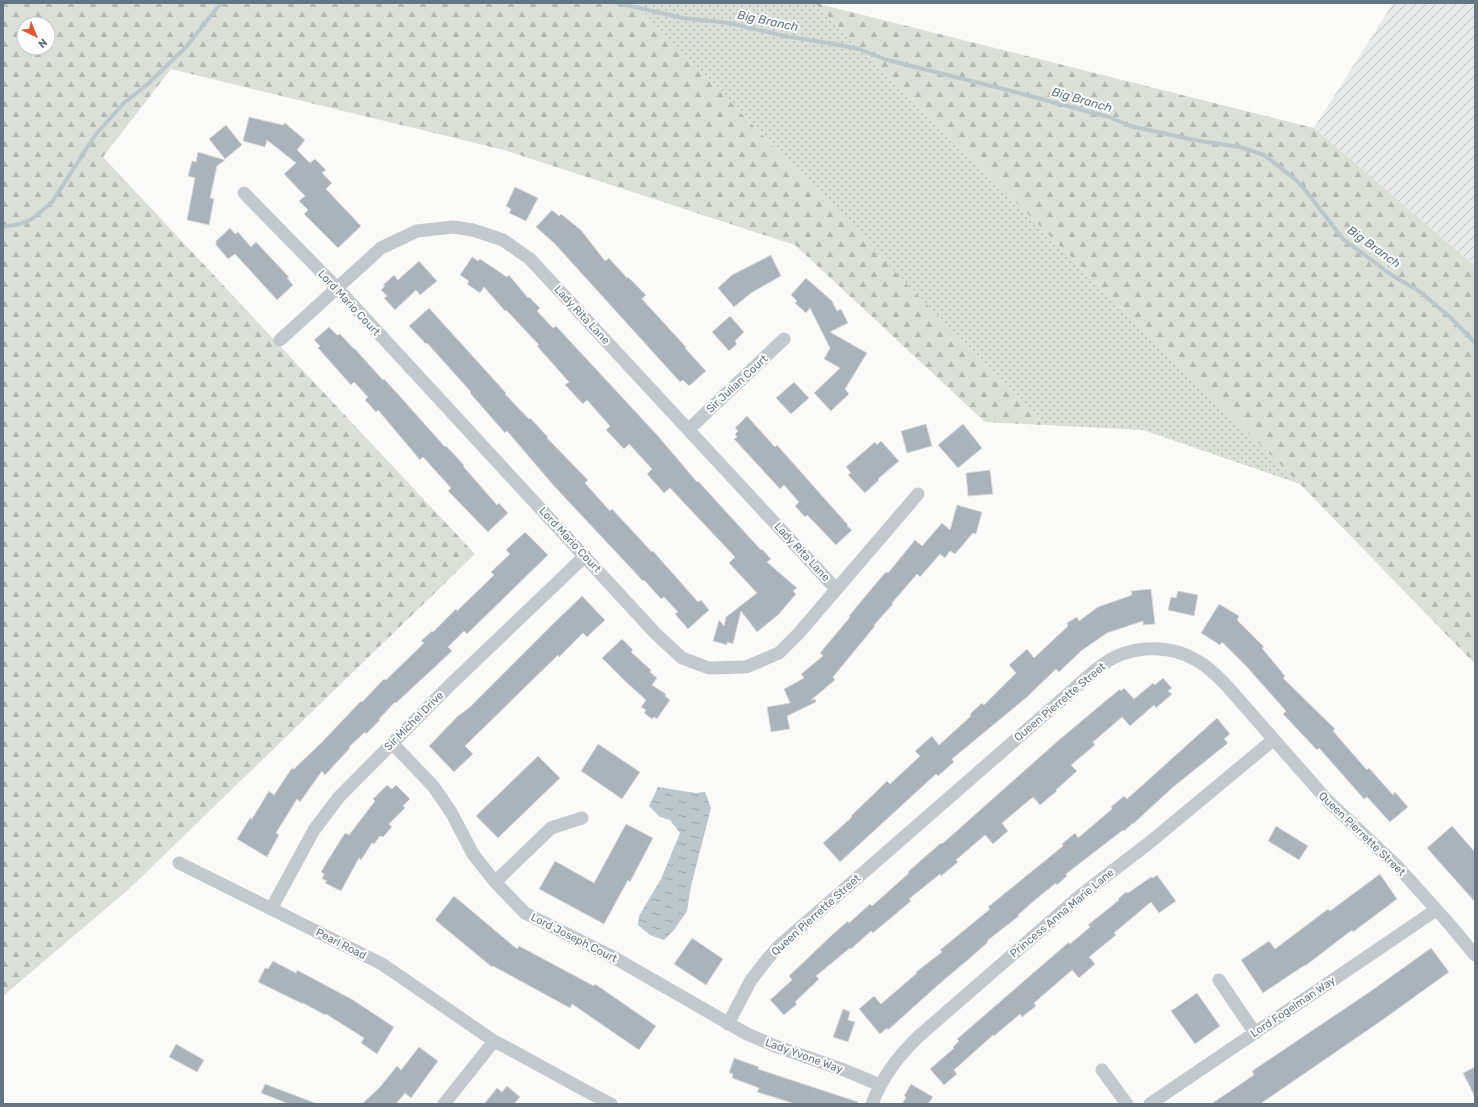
<svg xmlns="http://www.w3.org/2000/svg" width="1478" height="1107" font-family="Rubik,sans-serif">
<style>
.industrial{fill:url(#industrial-furrows)}
.grass{fill:url(#grass-dots)}
.forest{fill:url(#forest-firs);fill-rule:evenodd}
.water{fill:url(#water-ripples)}
.lines{fill:none;stroke-linecap:round;stroke-linejoin:round}
.stream{stroke:#bbc7cb;stroke-width:4}
.building{fill:#aab3b9;stroke:#dcdcda}
.street{stroke:#c3c8cc;stroke-width:13}
.labels{text-anchor:middle;dominant-baseline:central;stroke-width:4;stroke-linejoin:round;paint-order:stroke}
.street-label{font-size:11px;fill:#657683;stroke:#fff}
.water-label{font-size:12px;font-style:italic;fill:#60757c;stroke:#fff}
</style>
<defs>
<pattern id="industrial-furrows" width="10" height="10" patternUnits="userSpaceOnUse"><rect width="10" height="10" fill="#e8e9e9"/><path d="M-1 1l2-2M0 10L10 0M9 11l2-2" fill="none" stroke="#c0c1c2"/></pattern>
<pattern id="grass-dots" width="8" height="8" patternUnits="userSpaceOnUse"><rect width="8" height="8" fill="#dadfd7"/><path d="M2 2h.1M6 6h.1" fill="none" stroke="#b4b9b4" stroke-width="1.8" stroke-linecap="round"/></pattern>
<pattern id="forest-firs" width="22" height="20" patternUnits="userSpaceOnUse"><rect width="22" height="20" fill="#dadfd7"/><path d="M5 1l3.5 6h-7zM16 11l3.5 6h-7z" fill="#b4b9b4"/></pattern>
<pattern id="water-ripples" width="26" height="14" patternUnits="userSpaceOnUse"><rect width="26" height="14" fill="#bbc7cb"/><path d="M2 4q2-2 4 0t4 0M15 11q2-2 4 0t4 0" fill="none" stroke="#9ca6aa"/></pattern>
</defs>
<rect width="100%" height="100%" fill="#fafaf8"/>
<path class="industrial" d="M1393 3H1475V266L1314 128Z"/>
<path class="grass" d="M634 3H815L1300 484 1143 430 1044 425Z"/>
<path class="forest" d="M3 3H634L1044 425 985 422 795 245 504 150 171 69 103 157 475 554 129 889 3 996ZM24 24H48V48H24Z
M815 3 1314 128 1475 266V664L1300 484Z"/>
<path class="water" d="M658 787 696 793 705 792 711 808 691 886 687 911 674 930 664 940 650 935 638 925 639 916 661 879 680 833 670 820 660 817 649 806Z"/>
<g class="lines">
<path class="stream" d="M617 3 683 18 729 23 784 36 834 44 859 49 887 60 1011 91 1109 117 1130 126 1194 140 1240 147 1264 155 1295 179 1306 191 1343 239 1393 276 1419 291 1450 317 1475 343
M3 227 20 224 32 219 52 202 96 134 124 103 149 83 186 47 221 3"/>
</g>
<path class="building" d="M249 117 283 125 285 123 305 140 297 150 310 163 315 159 326 170 322 173 332 183 326 189 361 226 338 248 304 214 308 210 299 201 305 196 284 174 296 163 267 140 265 147 243 141Z
M226 125 242 145 225 159 209 139Z
M198 152 225 160 217 166 210 198 214 199 209 225 187 220 195 178 188 176 192 161 196 162Z
M515 187 538 198 526 221 509 213 511 209 506 206Z
M552 210 559 216 561 214 581 230 605 261 609 258 627 278 628 277 646 295 642 299 686 347 685 348 706 371 689 386 683 380 680 382 555 244 536 227Z
M230 228 235 234 238 232 251 247 256 242 289 277 287 278 293 285 277 300 235 254 228 259 216 245V241Z
M771 255 781 276 751 293 734 307 718 288 732 275Z
M472 257 478 261 480 259 507 277 509 275 528 298 529 297 540 308 537 311 553 328 556 326 658 436 697 482 698 481 761 550 762 549 771 559 767 562 797 588 793 591 796 594 778 615 757 632 741 611 733 644 727 642V645L713 641 719 620 724 626 726 617 757 593 729 563 735 557 670 488 664 493 647 474 652 469 629 444 624 449 606 430 610 426 587 400 583 404 565 385 569 382 537 346 539 345 506 310 505 311 484 287 480 293 467 284 469 281 460 275Z
M419 261 437 281 420 295 416 290 395 310 384 298 387 296 381 290 385 286 383 285 394 275 398 280Z
M806 278 832 301 837 311 841 309 848 323 830 332 867 353 845 389 849 394 831 411 814 393 840 368 824 359 830 348 810 308 806 313 795 303 797 301 791 295Z
M429 308 506 393 505 394 529 419 530 418 548 437 547 438 588 480 585 483 610 511 612 509 652 552 653 551 698 602 701 600 709 610 688 629 675 614 678 612 664 597 661 599 644 580 643 581 554 486 507 431 505 433 470 393 471 392 427 343 426 344 409 326Z
M730 316 744 332 735 341 737 344 729 351 712 332Z
M329 327 337 335 340 334 354 349V348L383 380 384 379 397 393 445 447 446 446 464 465 463 466 497 505 499 503 508 513 488 532 448 491 451 488 423 457 420 460 378 410 376 412 365 400 368 397 354 382 351 385 318 348 320 346 314 340Z
M794 382 809 398 791 414 776 398Z
M747 416 775 447 777 445 848 525 847 526 852 530 836 545 810 518 807 515 805 517 795 506 799 502 784 485 780 489 734 439 737 437 735 434 738 431 735 428Z
M926 424 932 446 907 453 901 431Z
M963 424 982 448 958 468 938 445Z
M881 441 899 461 878 479 879 480 865 493 848 475 851 473 846 467 875 442 877 445Z
M990 470 993 494 968 496 966 473Z
M957 505 982 512 976 534 973 533 955 554 950 551 945 558 940 554 920 577 917 574 892 603 893 604 874 625 875 626 833 677 835 680 811 700 815 699 816 702 787 716 790 729 771 732 767 707 790 703 784 689 804 678 801 674 823 656 820 653 850 617 849 616 878 581 886 572 888 573 915 540 922 546 942 523 950 530Z
M525 532 548 555 467 634 464 631 448 647 452 651 396 703 395 702 379 719 380 720 366 734 365 732 349 747 350 748 325 775 322 771 300 802 297 799 276 833 279 835 267 857 237 839 250 818 252 819 269 791 274 795 292 768 294 769 323 741 361 701 362 702 384 679 386 680 424 643 421 641 432 631 433 632 456 609 457 611 494 575 491 572 510 554 506 550Z
M1151 589 1155 624 1143 625V621L1107 633 1081 651 1059 672 1056 669 1027 697 952 759 954 762 938 776 936 774 840 862 823 843 852 817 851 816 887 781 890 784 920 756 915 751 932 736 939 745 971 716 970 714 982 703 984 705 1016 673 1009 665 1027 649 1034 658 1068 626 1067 623 1077 617 1079 621 1098 607 1132 595 1131 591Z
M1178 591 1198 595 1194 616 1168 610 1171 597 1176 598Z
M582 596 605 620 587 637 583 633 559 657 558 655 465 746 473 754 454 772 429 746 458 716 470 707 556 621Z
M1219 604 1239 616 1237 620 1264 647 1262 648 1285 676 1283 678 1335 729 1333 731 1367 770 1369 768 1393 795 1395 792 1408 807 1390 822 1367 797 1364 799 1319 748 1317 750 1283 714 1286 711 1246 666 1222 642 1220 645 1201 633Z
M622 639 633 650 631 652 651 670 650 672 657 678 652 685 666 694 665 696 670 700 657 719 654 717 652 719 644 713 646 710 641 707 646 700 626 682 602 658Z
M1163 678 1172 688 1168 691 1172 694 1156 708 1154 705 1130 726 1122 717 1093 742 1095 745 1071 765 1077 771 1056 790 1057 791 1040 805 1033 797 1002 823 1008 831 993 844 985 835 956 860 958 862 941 876 940 874 909 899 911 901 873 933 871 931 851 949 850 948 816 976 819 979 795 1002 797 1004 784 1015 770 1000 792 980 789 976 832 935 848 921 849 923 870 904 872 906 909 873 908 872 919 862 941 843 942 844 1060 739 1120 689 1121 691 1124 688 1134 699 1153 683 1155 685Z
M1217 718 1230 734 1224 739 1228 743 1172 788 1133 824V823L1124 831 1123 830 1066 874 1067 876 1057 885 1056 883 1035 900 1018 915 1019 916 988 940 987 943 970 958 938 985 888 1030 887 1028 880 1034 859 1009 874 996 881 1004 917 973 916 972 942 952 940 950 990 909 988 907 1063 846 1062 844 1075 833 1078 838 1112 809 1111 807 1124 796 1127 799Z
M598 744 640 772 622 799 581 771Z
M538 756 560 778 498 838 476 816Z
M387 785 392 789 396 785 410 799 403 806 405 808 389 824 392 827 383 837 380 836 374 844 372 843 361 860 359 858 341 891 325 883 327 881 322 879 324 874 321 872 328 860 345 833 349 835 375 801 373 799Z
M626 824 653 838 630 882 628 880 604 924 539 889 555 861 594 883Z
M1276 826 1308 846 1299 860 1268 841Z
M1452 826 1475 852V902L1427 848Z
M1380 874 1397 899 1353 932 1352 930 1305 966V965L1263 993 1241 960 1269 941 1275 949 1328 909 1330 911Z
M1157 875 1176 901 1159 913 1151 902 1114 933 1116 935 1089 957 1095 964 1079 978 1072 970 1034 1003 1036 1006 1022 1017 1020 1014 994 1036 993 1035 954 1070 957 1074 944 1085 930 1069 954 1048 953 1047 959 1041 957 1039 1069 942 1070 944 1090 927 1088 925 1119 900 1118 899 1126 892 1128 893 1151 877 1153 878Z
M454 896 517 949 519 946 594 986 595 984 656 1026 639 1050 572 1004 570 1008 493 966 492 967 435 920Z
M692 938 723 959 706 985 674 964Z
M1431 948 1449 972 1381 1021 1260 1104H1211L1254 1075 1252 1071 1371 991Z
M273 961 296 973 297 970 353 1000 394 1027 377 1054 361 1043 364 1038 326 1014 325 1015 303 1003V1004L258 982 265 968 268 969Z
M1197 993 1220 1026 1195 1044 1171 1011Z
M843 1009 850 1012 848 1020 855 1022 848 1042 833 1037Z
M176 1044 204 1060 197 1072 169 1057Z
M419 1047 438 1061 411 1098 405 1093 396 1104H362L380 1087 397 1066 401 1070Z
M734 1058 759 1067 758 1069 858 1102V1104H795L757 1092 759 1088 732 1078 733 1074 729 1073Z
M1475 1067V1097L1463 1073Z
M265 1084 315 1103V1104H289L261 1093Z
M911 1084 933 1097 928 1104H902L906 1097 904 1096Z
M507 1086 520 1097 514 1104H484L497 1088 502 1092Z"/>
<g class="lines">
<path class="street" d="M244 193 337 288 656 634 682 658 709 668 746 667 779 653 799 633 918 494
M280 340 381 248 417 231 453 227 473 230 503 240 530 259 836 589
M689 429 784 339
M392 743 433 786 451 812 473 854 495 882 525 913 613 957 747 1034 775 1046 844 1070 880 1085
M179 863 382 964 494 1041
M495 882 551 828 582 818
M271 909 314 830 339 797 451 684 585 556
M1219 980 1255 1033
M728 1024 751 980 769 957 778 947 1092 673C1099 667 1107 661 1115 657 1139 645 1173 646 1196 660 1208 666 1217 676 1227 686L1327 800 1398 867 1451 926 1475 955
M1102 1070 1127 1104
M444 1104 494 1041C533 1061 571 1084 611 1104
M872 1104C882 1077 898 1056 919 1036L1081 895 1149 843 1273 740
M1150 1104 1436 910"/>
</g>
<g class="labels">
<g class="street-label">
<text transform="translate(349 303) rotate(47)">Lord Mario Court</text>
<text transform="translate(582 315) rotate(47)">Lady Rita Lane</text>
<text transform="translate(737 384) rotate(-43)">Sir Julian Court</text>
<text transform="translate(570 540) rotate(47)">Lord Mario Court</text>
<text transform="translate(802 552) rotate(47)">Lady Rita Lane</text>
<text transform="translate(1060 702) rotate(-40)">Queen Pierrette Street</text>
<text transform="translate(414 721) rotate(-45)">Sir Michel Drive</text>
<text transform="translate(1362 834) rotate(44)">Queen Pierrette Street</text>
<text transform="translate(1062 913) rotate(-40)">Princess Anna Marie Lane</text>
<text transform="translate(816 915) rotate(-42)">Queen Pierrette Street</text>
<text transform="translate(574 938) rotate(27)">Lord Joseph Court</text>
<text transform="translate(341 944) rotate(27)">Pearl Road</text>
<text transform="translate(1293 1007) rotate(-34)">Lord Fogelman Way</text>
<text transform="translate(804 1056) rotate(20)">Lady Yvone Way</text>
</g>
<g class="water-label">
<text transform="translate(768 21) rotate(12)">Big Branch</text>
<text transform="translate(1082 100) rotate(16)">Big Branch</text>
<text transform="translate(1374 247) rotate(36)">Big Branch</text>
</g>
</g>
<rect width="1478" height="1107" fill="none" stroke="#657683" stroke-width="8"/>
<g transform="translate(36 36) rotate(137)"><circle r="19" fill="#ffffff" stroke="#c1c8cd"/>
<path d="M0-3L7 15L0 10L-7 15Z" fill="#e4572e"/>
<text y="-6" font-size="11" font-weight="bold" text-anchor="middle" fill="#657683">N</text>
</g>
</svg>
